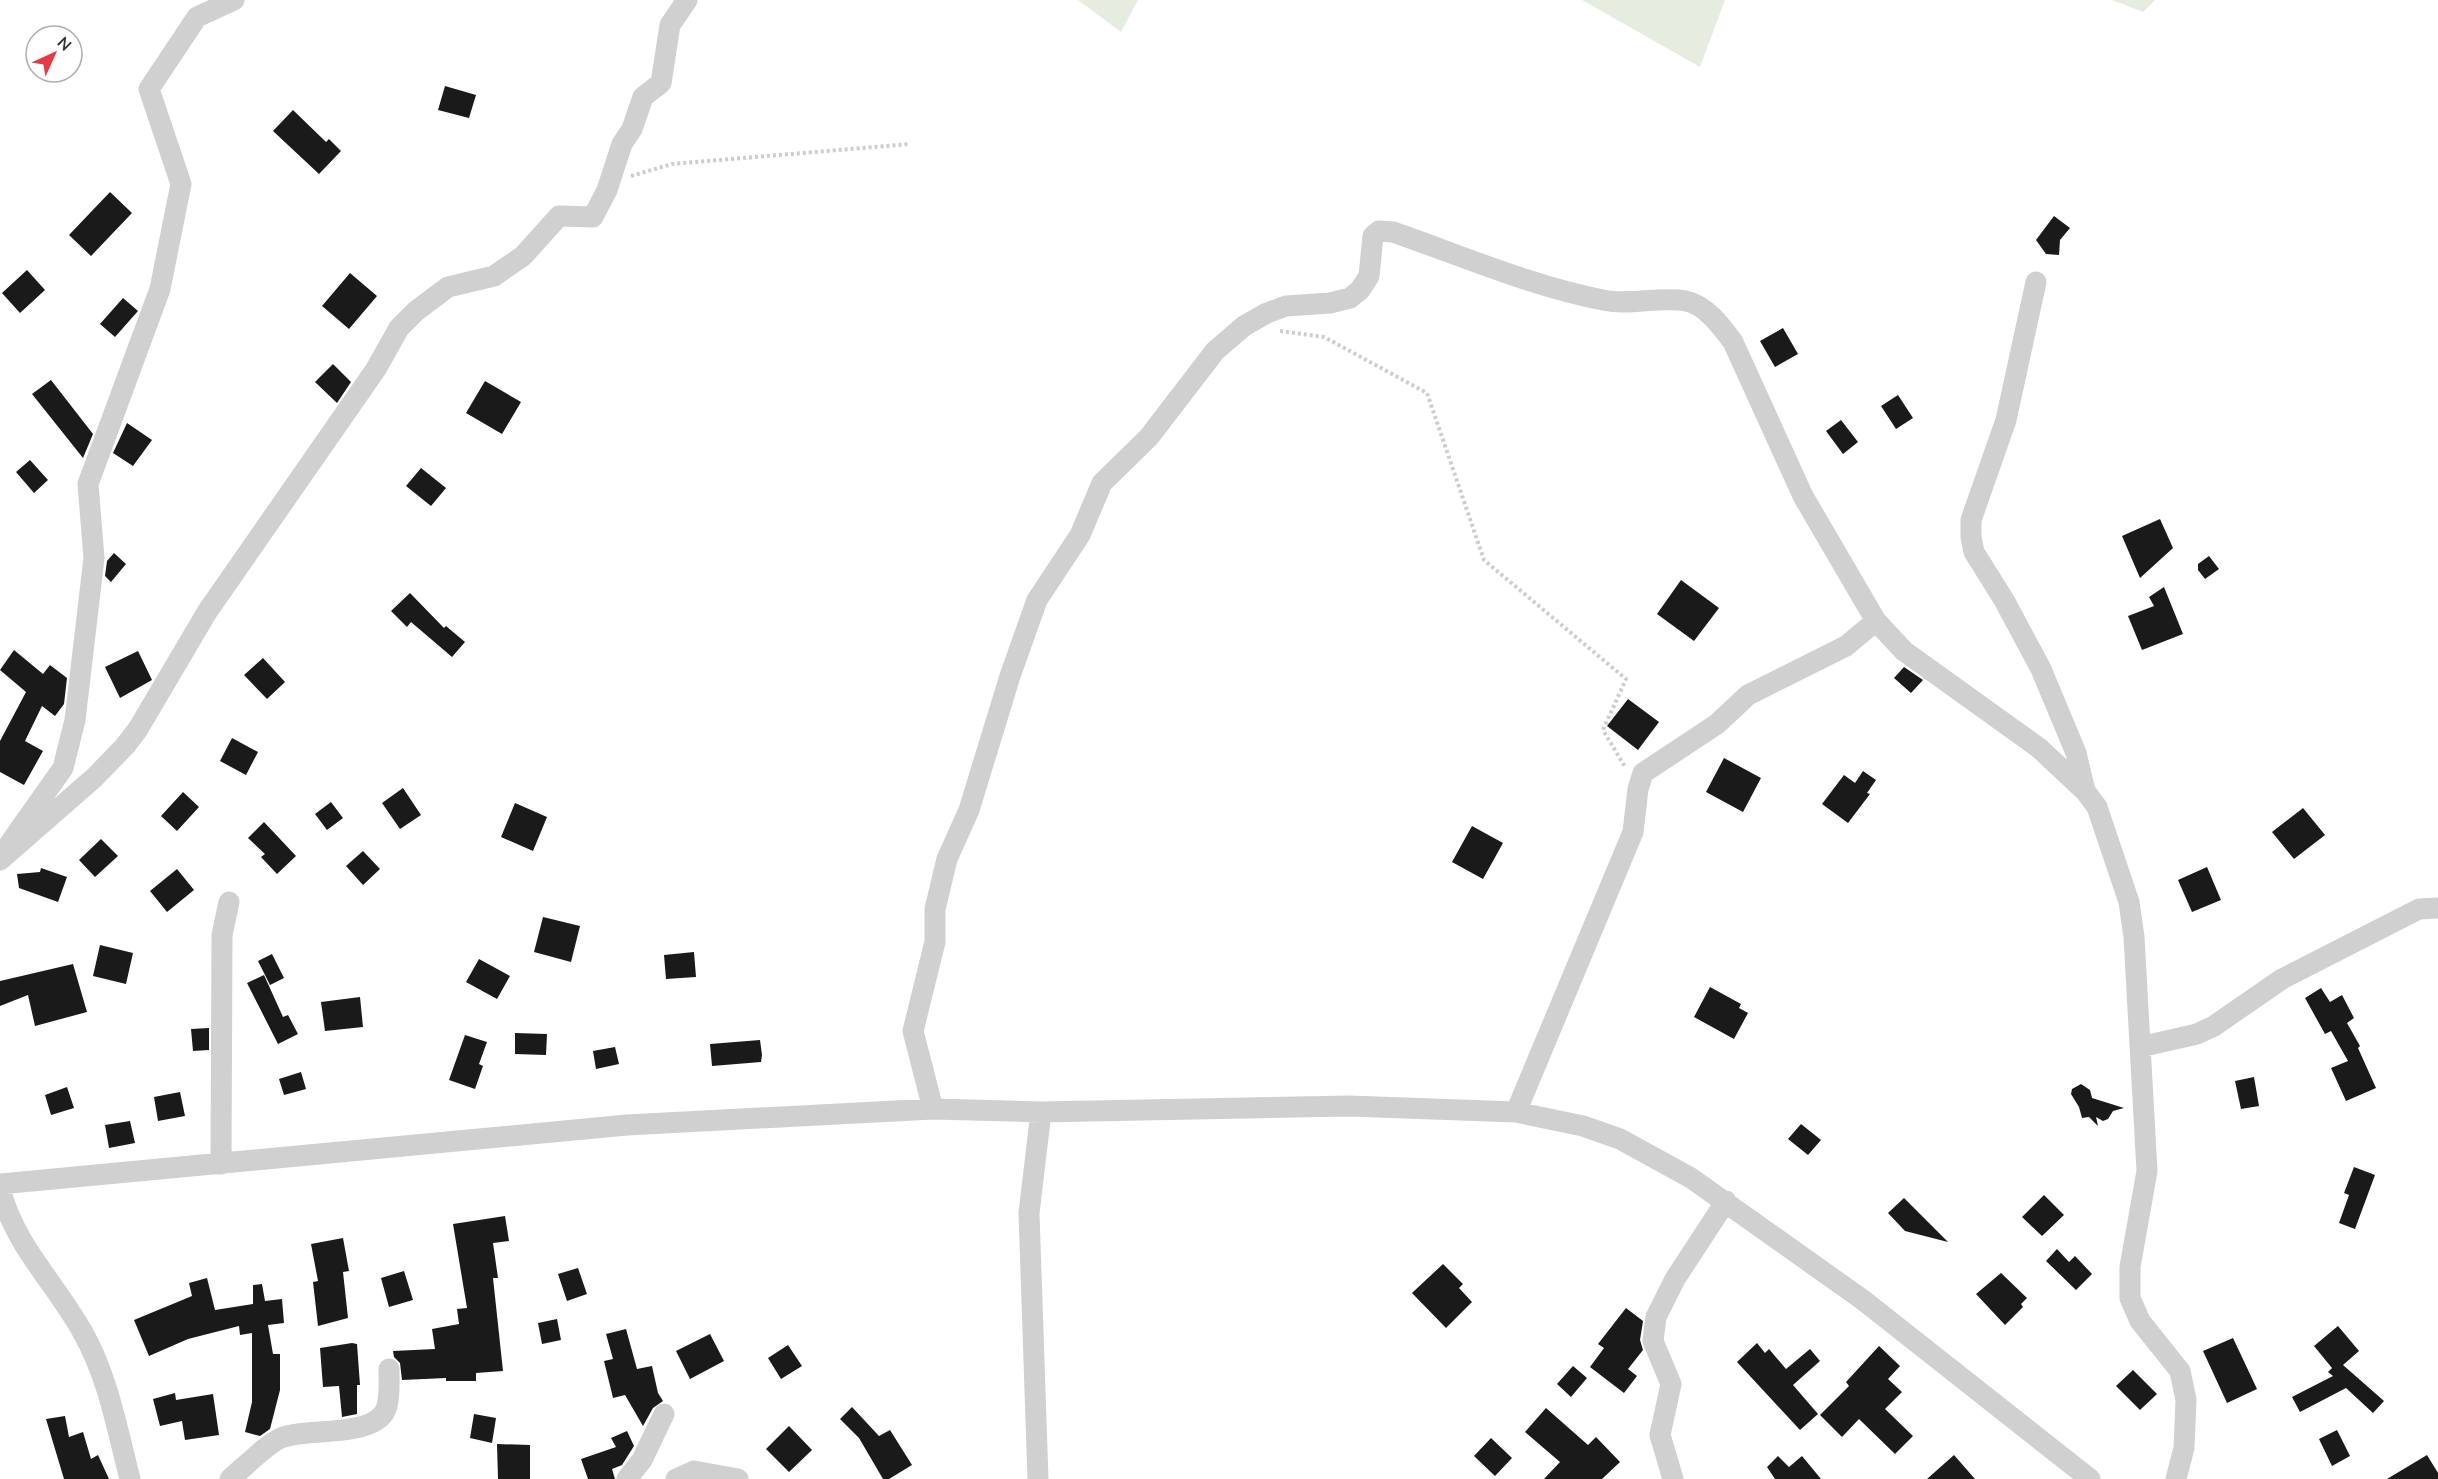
<svg xmlns="http://www.w3.org/2000/svg" width="2438" height="1479" font-family="'Nunito Sans',sans-serif">
<style>
.green{fill:#e6ecdf}
.building{fill:#1a1a1a}
.lines{fill:none;stroke-linecap:round;stroke-linejoin:round}
.path{stroke:#cdcdcd;stroke-width:4;stroke-dasharray:3 3;stroke-linecap:butt}
.minor{stroke:#d0d0d0;stroke-width:21}
</style>
<rect width="100%" height="100%" fill="#fff"/>
<path class="green" d="M1078 0H1138L1121 32Z
M1582 0H1725L1700 67Z
M2112 0H2155L2143 12Z"/>
<path class="building" d="M445 86 476 95 469 118 438 110Z
M293 110 326 142 329 139 341 151 319 174 273 131Z
M110 192 132 213 91 256 69 235Z
M2054 216 2070 228 2060 240 2059 255 2046 254 2036 240Z
M27 270 45 290 20 313 2 293Z
M350 273 377 296 349 329 322 306Z
M123 298 138 311 115 337 100 324Z
M1783 328 1798 354 1775 367 1760 341Z
M333 364 351 382 337 403 315 382Z
M51 380 93 434 83 458 32 394Z
M485 381 521 402 502 434 466 413Z
M1898 395 1913 418 1896 429 1881 406Z
M1841 420 1858 442 1843 454 1826 431Z
M127 423 152 440 133 466 113 453Z
M30 460 48 480 34 493 16 472Z
M421 468 446 488 431 506 406 486Z
M2160 519 2173 548 2140 578 2122 536Z
M114 553 126 564 111 582 105 576 107 561Z
M2209 556 2219 569 2205 579 2198 570V564Z
M1681 580 1719 608 1694 641 1657 614Z
M2164 587 2183 634 2142 650 2128 616 2154 606 2149 597Z
M410 593 444 628 446 626 465 642 452 657 411 622 407 627 391 611Z
M14 650 43 674 50 665 67 678 64 704 55 716 42 706 25 741 43 751 24 785 0 772V741L26 692 0 670Z
M138 651 152 680 120 698 105 667Z
M263 658 285 682 267 699 244 675Z
M1904 667 1923 680 1911 693 1894 678Z
M1628 699 1659 722 1638 750 1607 726Z
M232 738 258 752 246 775 220 761Z
M1724 758 1761 778 1743 812 1706 792Z
M1863 771 1876 780 1867 793 1870 794 1848 823 1822 804 1844 775 1855 783Z
M403 788 421 815 400 829 382 803Z
M183 792 199 807 177 831 161 816Z
M331 802 343 818 327 830 315 814Z
M515 803 547 817 533 851 501 837Z
M2303 808 2325 835 2294 859 2272 832Z
M264 822 296 856 277 874 261 857 265 854 248 838Z
M1472 826 1503 843 1483 879 1452 862Z
M101 839 118 856 95 877 79 860Z
M363 851 380 869 363 885 346 866Z
M2207 867 2221 900 2192 912 2178 880Z
M41 868 67 877 58 902 19 888 17 874 40 872Z
M177 869 194 890 167 912 150 891Z
M543 917 580 926 571 962 534 952Z
M100 945 133 953 126 984 93 976Z
M694 952 696 977 666 979 664 955Z
M272 954 284 978 270 985 258 961Z
M479 959 510 976 497 999 466 982Z
M73 964 87 1012 35 1026 28 995 0 1006V981Z
M264 975 283 1017 288 1015 298 1034 278 1044 247 983Z
M1710 987 1741 1004 1739 1008 1748 1013 1734 1039 1694 1017Z
M2321 988 2330 1002 2342 995 2354 1018 2347 1023 2360 1046 2358 1048 2376 1088 2346 1101 2331 1068 2348 1061 2331 1031 2325 1034 2305 998Z
M360 997 363 1027 325 1031 321 1002Z
M209 1028V1050L193 1051 191 1029Z
M515 1033 547 1034 546 1055 515 1054Z
M465 1035 487 1042 479 1064 483 1066 475 1089 449 1080Z
M760 1040 762 1055 761 1062 712 1066 710 1044Z
M615 1047 619 1064 596 1069 593 1051Z
M301 1072 306 1089 284 1095 279 1079Z
M2254 1077 2259 1106 2241 1109 2235 1081Z
M2081 1084 2090 1090 2092 1098 2124 1108 2113 1111 2108 1119 2103 1121 2096 1117 2098 1126 2089 1117 2082 1118 2079 1107 2071 1094 2072 1089Z
M67 1087 74 1108 51 1115 45 1095Z
M180 1092 185 1116 158 1121 154 1097Z
M130 1121 135 1143 109 1148 105 1125Z
M1801 1124 1821 1140 1808 1155 1788 1139Z
M2354 1167 2375 1175 2355 1229 2339 1223 2349 1195 2344 1193Z
M2044 1195 2064 1215 2042 1236 2022 1217Z
M1904 1198 1948 1242 1905 1231 1888 1213Z
M505 1216 509 1241 493 1243 498 1278H493L503 1371 476 1373V1381H446V1378L402 1380 400 1363 394 1357 393 1351 435 1349 432 1329 459 1324 457 1309 467 1308 453 1224Z
M343 1238 349 1271 343 1272 348 1318 318 1326 313 1282 318 1281 311 1244Z
M2057 1249 2069 1262 2075 1256 2092 1274 2076 1290 2046 1261Z
M1443 1264 1463 1284 1459 1288 1472 1302 1446 1328 1412 1293Z
M578 1268 587 1294 567 1301 558 1274Z
M404 1271 413 1300 389 1307 381 1278Z
M2001 1273 2027 1298 2021 1304 2023 1307 2005 1325 1976 1294Z
M207 1278 215 1310 253 1304V1285L262 1284 265 1301 282 1299 284 1323 268 1325 273 1354H280V1390L270 1429 260 1436 245 1432 252 1402V1333L240 1335 239 1326 188 1339 149 1356 134 1320 192 1296 189 1283Z
M1626 1308 1643 1321 1640 1340 1643 1350 1628 1369 1637 1376 1624 1393 1590 1367 1604 1348 1598 1344Z
M557 1319 561 1340 542 1344 538 1323Z
M2338 1326 2359 1351 2343 1365 2384 1401 2373 1413 2346 1388 2300 1412 2292 1397 2333 1376 2328 1372 2332 1368 2314 1346Z
M626 1329 637 1369 652 1366 658 1393 663 1401 653 1408 643 1426 625 1395 613 1398 604 1361 613 1359 606 1334Z
M710 1334 724 1361 690 1379 676 1351Z
M2233 1338 2257 1389 2227 1403 2203 1351Z
M352 1343 357 1344 360 1385H357V1414L342 1417 339 1386 323 1387 320 1348Z
M1757 1343 1765 1353 1769 1349 1786 1369 1810 1349 1820 1361 1793 1385 1818 1414 1800 1430 1737 1362Z
M788 1345 802 1366 781 1379 768 1358Z
M1879 1346 1900 1366 1888 1379 1902 1392 1885 1409 1913 1436 1895 1454 1859 1419 1842 1437 1820 1415 1849 1386 1846 1382Z
M1573 1366 1587 1378 1571 1397 1557 1384Z
M2133 1370 2157 1394 2140 1410 2116 1386Z
M175 1393 176 1400 213 1394 219 1435 185 1440 182 1421 160 1426 153 1399Z
M852 1407 879 1436 890 1430 912 1465 889 1479H883L859 1438 840 1419Z
M1546 1408 1588 1445 1596 1437 1620 1462 1602 1479H1544L1560 1462 1525 1432Z
M474 1414 496 1418 492 1443 470 1438Z
M65 1416 69 1437 83 1432 91 1459 98 1455 109 1479H64L46 1419Z
M789 1426 812 1450 789 1472 766 1449Z
M2337 1430 2350 1456 2332 1466 2319 1439Z
M627 1431 634 1446 622 1465 612 1469 615 1479H588L581 1459 616 1447 611 1438Z
M1491 1438 1512 1458 1495 1476 1474 1456Z
M497 1444 530 1445V1479H498Z
M1954 1455 1975 1479H1927Z
M2427 1455 2438 1473V1479H2387Z
M1778 1456 1789 1467 1802 1456 1821 1479H1775L1767 1467Z"/>
<g class="lines">
<path class="path" d="M631 176 672 164 909 144
M1280 331 1324 337 1427 393 1484 560 1626 679 1603 730 1625 767"/>
<path class="minor" d="M2036 282 2006 420 1971 520V537L1974 552 2004 600 2041 669 2076 753 2085 791
M10 843 63 768 75 720 94 558 88 484 160 289 181 184 149 89 197 17 234 0
M0 860 95 777 125 746 138 729 207 612 376 369 399 328 416 311 448 287 494 276 523 256 559 216 593 217 607 190 622 144 632 129 643 97 661 83 670 25 687 0
M2140 1047 2197 1034 2214 1026 2282 979 2419 909 2438 908
M933 1109 913 1031 935 942V909L947 859 969 810 1010 676 1037 600 1080 535 1102 483 1149 437 1215 351 1244 326 1267 313 1286 306 1330 303 1350 298 1360 290 1369 276 1373 236 1379 231 1393 232C1462 256 1531 286 1603 300 1630 306 1659 296 1686 301 1706 305 1722 327 1733 342L1803 496 1876 621 1904 651 2039 748 2085 791 2097 807 2129 902 2134 937 2147 1171 2130 1267V1298L2140 1321 2180 1371 2186 1400 2184 1448 2176 1479
M1516 1112 1633 832 1638 789 1643 773 1717 724 1748 695 1846 646 1876 621
M221 1164 222 935 229 902
M0 1184 627 1125 933 1109 1041 1112 1349 1106 1516 1112 1583 1126 1620 1139 1691 1178 1863 1300 2090 1479
M0 1188C13 1243 55 1283 82 1331 108 1376 117 1429 130 1479
M230 1479C242 1469 268 1443 281 1438 307 1427 379 1439 387 1406 390 1395 389 1381 389 1369
M627 1479 642 1460 664 1414
M676 1479 694 1471 738 1479
M1038 1479 1029 1213 1041 1112
M1673 1479 1660 1435 1671 1384 1653 1341 1656 1317 1675 1279 1726 1201"/>
</g>
<g transform="translate(54 54) rotate(45)"><circle r="28" fill="#ffffff" stroke="#adadad" stroke-width="1.5"/>
<path d="M0-4.5L10 22L0 15L-10 22Z" fill="#e63946"/>
<text y="-9" font-size="16" font-weight="bold" text-anchor="middle" fill="#333333">N</text>
</g>
</svg>
